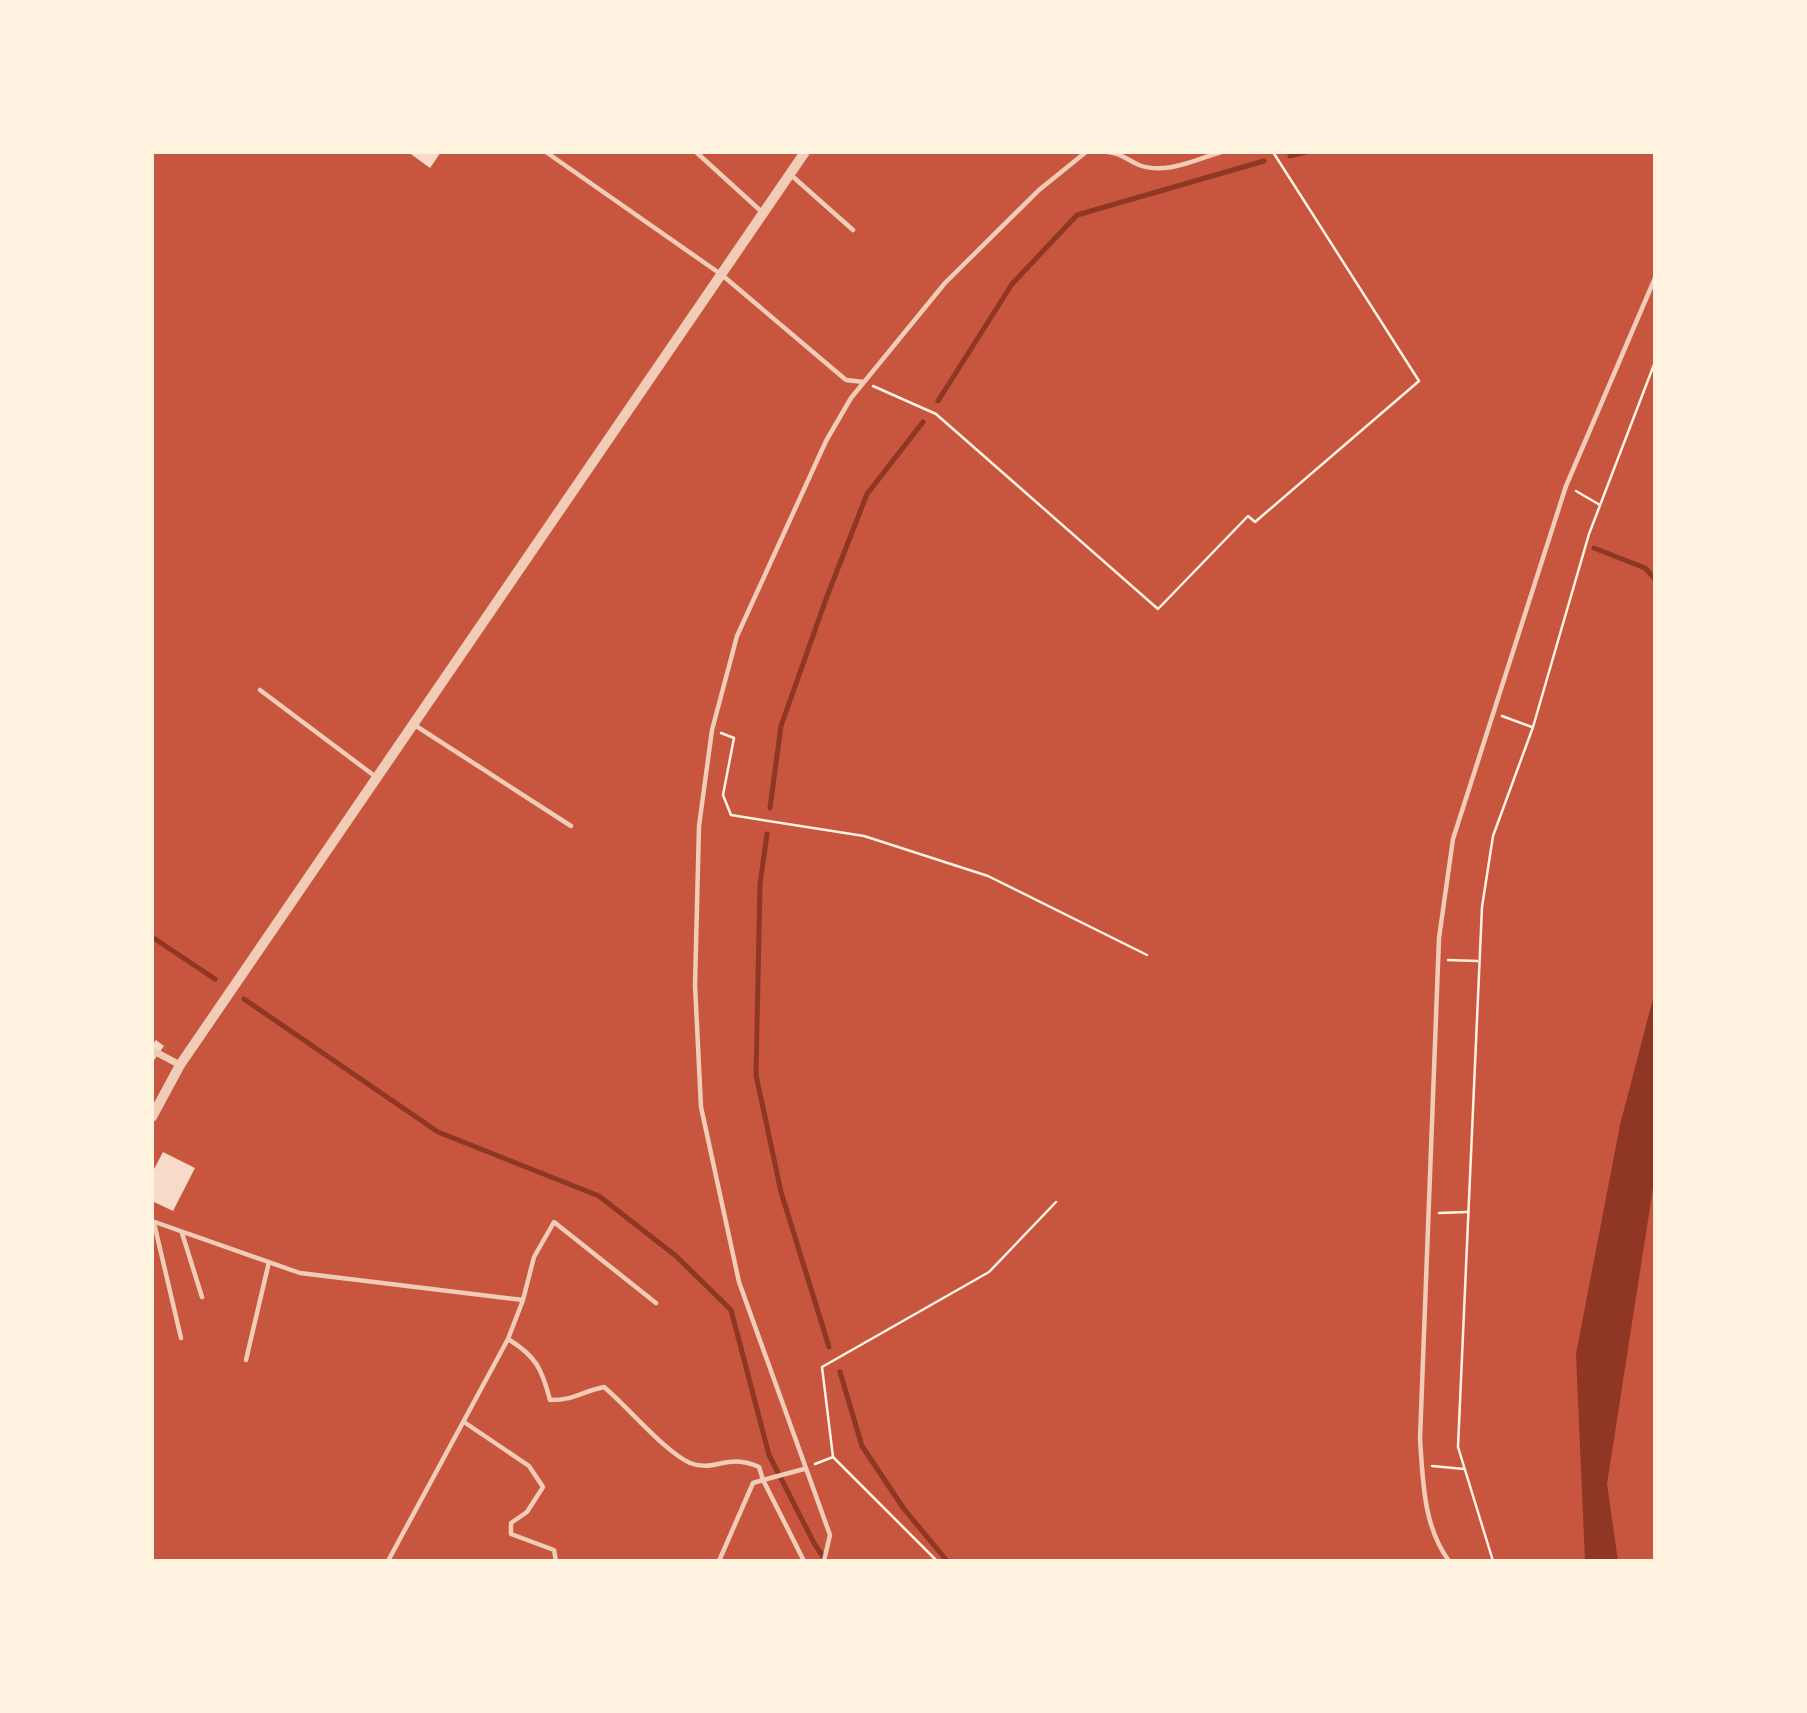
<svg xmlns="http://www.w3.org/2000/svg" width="1807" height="1713" font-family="Roboto,sans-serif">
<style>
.water{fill:#8f3625}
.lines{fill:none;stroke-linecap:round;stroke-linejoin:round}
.stream{stroke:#8f3625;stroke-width:5}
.building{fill:#f7dbc8}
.path{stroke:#fff3e0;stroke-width:2.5}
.service{stroke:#f1ccb7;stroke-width:4.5}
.minor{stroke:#f1ccb7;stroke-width:7}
.tertiary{stroke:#f1ccb7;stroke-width:10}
</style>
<rect width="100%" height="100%" fill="#c8553d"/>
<path class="water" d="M1655 991V1175L1607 1484 1618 1561H1585L1576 1354 1620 1125Z"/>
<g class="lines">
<path class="stream" d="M1290 156 1306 152
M938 401 1012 284 1077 215 1264 161
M1594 548 1645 568 1655 579
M770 808 781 726 826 599 867 494 923 422
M767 834 760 884 756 1075 781 1192 829 1347
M152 937 215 979
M244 999 438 1132 599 1196 676 1256 731 1310 769 1455 814 1543 826 1561
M840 1372 862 1446 904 1509 947 1561"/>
</g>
<path class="building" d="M408 152H441L430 168Z
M156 1040 164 1046 152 1063V1045Z
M163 1152 195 1168 173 1211 152 1201V1173Z"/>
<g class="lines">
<path class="path" d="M873 386 936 414 1158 609 1248 516 1255 522 1419 381 1273 152
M1576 491 1600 505
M1502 716 1532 727
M721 733 734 738 723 795 731 815 864 836 988 876 1147 955
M1448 960 1477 961
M1439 1213 1467 1212
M833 1457 937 1561
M815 1464 833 1457 822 1367 989 1272 1056 1202
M1432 1466 1464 1469
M1493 1561 1458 1447 1482 907 1493 836 1533 727 1589 534 1655 362"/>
<path class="service" d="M546 152 722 275 846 380 864 382
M696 152 763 213
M1108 152C1121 153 1127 160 1139 165 1165 175 1195 160 1221 152
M791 175 853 230
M260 690 376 777
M413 724 571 826
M152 1221 300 1273 523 1300 508 1339 388 1561
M154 1223 181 1338
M182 1233 202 1297
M523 1300 534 1257 554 1222 656 1303
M508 1339C536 1356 542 1369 550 1400 576 1400 580 1392 604 1387 628 1407 664 1451 690 1463 715 1473 727 1452 759 1467L763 1480 804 1469
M246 1360 269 1262
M464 1422 529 1466 543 1487 527 1512 511 1523V1534L554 1550 556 1561
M719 1561 753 1483 763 1480 804 1561
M824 1561 830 1535 739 1282 701 1107 695 985 699 826 712 730 737 636 826 441 851 398 945 283 1039 190 1086 152
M1449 1561C1423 1526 1423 1480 1420 1439L1439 938 1453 839 1566 486 1655 278"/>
<path class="minor" d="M152 1050 180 1065"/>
<path class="tertiary" d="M152 1117 180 1065 805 152"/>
</g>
<rect width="1807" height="1713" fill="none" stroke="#fff3e0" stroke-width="308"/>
</svg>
